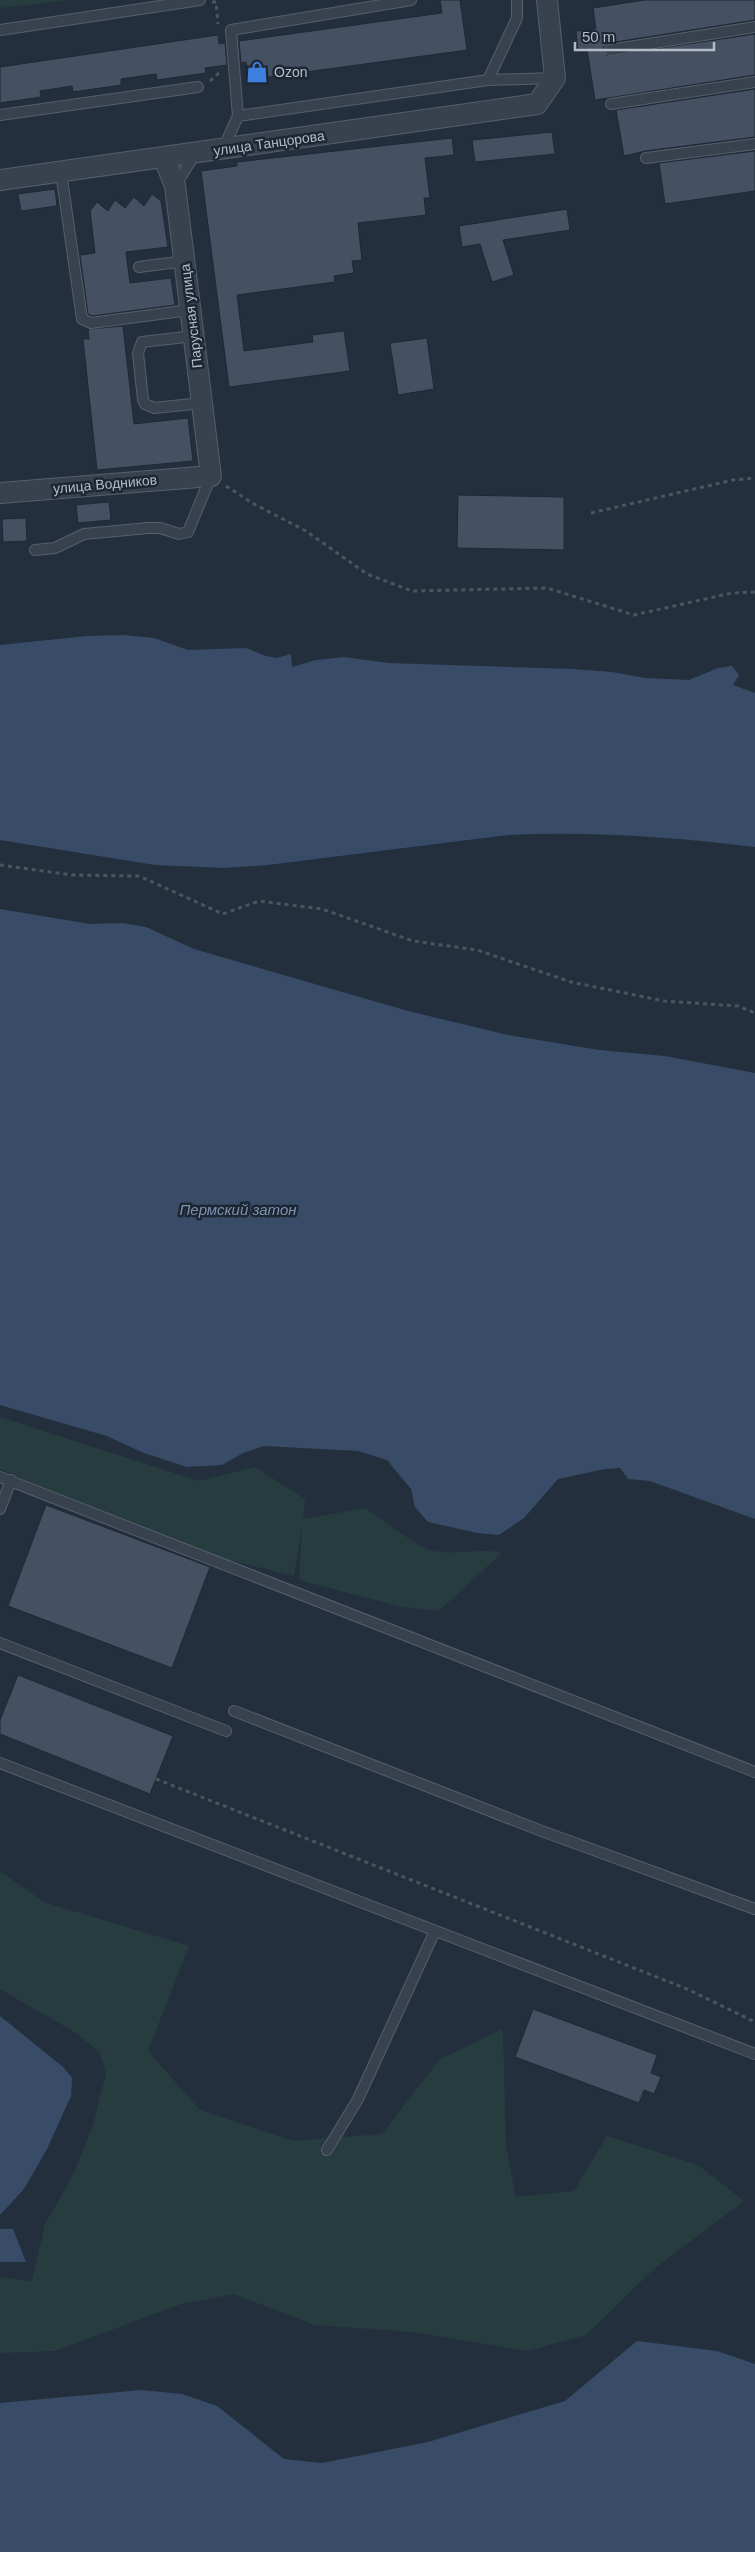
<svg xmlns="http://www.w3.org/2000/svg" width="755" height="2552" font-family="Arial,sans-serif">
<style>
.green{fill:#263c3f}
.water{fill:#394c67}
.building{fill:#455162;stroke:#1f2835}
.lines{fill:none;stroke-linecap:round;stroke-linejoin:round}
.service-casing{stroke:#565f6c;stroke-width:12}
.minor-casing{stroke:#565f6c;stroke-width:22}
.path{stroke:#44595c;stroke-width:3;stroke-dasharray:4 4;stroke-linecap:butt}
.service{stroke:#38414e;stroke-width:10}
.minor{stroke:#38414e;stroke-width:20}
.labels{text-anchor:middle;dominant-baseline:central;stroke-width:5;stroke-linejoin:round;paint-order:stroke}
.poi-label{font-size:14px;fill:#b4bcc9;stroke:#1d2633;text-anchor:start}
.street-label{font-size:14px;fill:#b4bcc9;stroke:#1d2633}
.water-label{font-size:15px;font-style:italic;fill:#7c92b1;stroke:#1d2633}
</style>
<rect width="100%" height="100%" fill="#242f3e"/>
<path class="green" d="M0 0H71L0 8Z
M0 1417 199 1481 255 1467 305 1499 303 1519 365 1508C379 1517 416 1546 430 1550 454 1557 478 1547 502 1553L439 1611 398 1606 299 1580 302 1526 294 1576 167 1545 0 1469Z
M0 1871 44 1902 189 1946 148 2051 200 2110 293 2141 382 2134 440 2059 503 2029 506 2147 516 2197 574 2191 607 2136 698 2165 744 2201 654 2269 586 2335 528 2351 413 2332 314 2325 234 2294 181 2304 55 2351 0 2353V2277L32 2281 45 2224 72 2177 92 2128 106 2074 100 2053 76 2033 0 1989Z"/>
<path class="water" d="M123 635 154 638 188 650 246 648 266 656 277 658 291 654 292 667 316 660 344 657 388 663 573 669 612 672 645 678 689 680 718 668 732 666 739 675 733 685 755 693V847C672 837 591 831 508 835L268 865 224 868 155 865 0 840V645L87 636Z
M0 909 90 924 123 923 146 927 194 949 408 1011 508 1035 599 1050 665 1056 755 1073V1519L650 1481 628 1479 620 1468 605 1469 558 1479 524 1518 499 1535 478 1533 428 1522 415 1507 411 1489 387 1460 358 1451 264 1446 243 1453 222 1465 187 1467 144 1453 107 1436 0 1405Z
M0 2016 63 2067 72 2078 71 2096 47 2149 24 2189 0 2215Z
M0 2229H13L26 2262H0Z
M637 2341 717 2351 755 2364V2552H0V2403L141 2390 182 2394 217 2406 284 2459 322 2463 428 2442 565 2401Z"/>
<path class="building" d="M440 0H460L467 50 248 80 246 62 241 63 239 41 442 13Z
M645 0H755V20L609 43 603 48 607 56 755 34V75L595 100 587 49 578 50 576 31 596 29 593 8Z
M218 35 219 44 225 43 227 65 205 68 206 73 157 80 156 74 121 79V85L73 92 72 86 40 91 41 97 0 103V67Z
M755 89V137L645 151 624 156 616 110Z
M552 132 555 154 475 162 472 140Z
M452 138 454 155 425 158 430 198H424L426 215 358 223 362 260 352 261 354 273 334 276 335 282 237 295 244 351 313 342 312 335 344 331 350 371 229 387 201 171 237 166V162Z
M755 151V191L665 204 659 163Z
M55 189 57 206 21 211 18 194Z
M152 194 161 201 168 247 126 252 130 283 171 278 175 305 92 316 88 314 80 255 95 253 90 211 97 202 108 211 115 200 125 208 134 197 144 206Z
M567 209 570 230 503 240 514 275 492 282 480 244 462 247 459 226Z
M123 326 134 424 188 418 193 461 97 470 83 339H89L88 329Z
M427 338 434 389 398 395 390 343Z
M458 495 564 497V550L457 548Z
M109 502 111 520 78 523 76 505Z
M26 518 27 541 3 542 2 519Z
M46 1505 210 1567 172 1668 8 1606Z
M18 1675 173 1736 150 1794 0 1734V1720Z
M533 2009 657 2055 651 2073 661 2077 654 2094 644 2090 639 2103 515 2057Z"/>
<g class="lines">
<g class="service-casing">
<path id="service" d="M0 30 200 0
M610 50 755 27
M488 80 554 78
M611 104 755 82
M0 115 198 87
M238 116 488 80 517 18V0
M223 149 238 116 231 30 411 0
M646 158 755 144
M61 172 82 319 91 323 190 310
M175 186 195 154
M139 267 185 261
M194 336 142 342 138 353 143 400 145 404 154 408 202 403
M35 550 55 548 84 534 148 528H160L179 534 188 532 211 476
M0 1477 755 1772
M0 1509 11 1480
M0 1643 226 1731
M234 1711 539 1830 755 1909
M0 1763 755 2054
M327 2150 358 2099 435 1931"/>
</g>
<g class="minor-casing">
<path id="minor" d="M0 180 537 104 555 78 547 0
M0 493 211 476 175 186 164 158"/>
</g>
<path class="path" d="M212 2H216L218 24
M210 81 220 72
M226 486 254 504 306 531 367 574 412 591 547 588 634 615 732 593 755 592
M591 513 733 480 755 478
M0 865 72 875 139 876 223 914 259 901 322 909 413 941 477 950 571 982 664 1001 738 1006 755 1013
M156 1779 687 1989 755 2022"/>
<use href="#service" class="service"/>
<use href="#minor" class="minor"/>
</g>
<defs>
<g id="shop-bare" transform="scale(1.725)"><path d="M-5-2.5h2.3a2.7 3.5 0 0 1 5.4 0H5L5.5 6h-11ZM-1.5-2.5h3a1.5 2.3 0 0 0-3 0Z" fill="#3f7fe0" stroke="#1d2633" stroke-width="2.5" paint-order="stroke"/></g>
</defs>
<g fill-rule="evenodd">
<use href="#shop-bare" x="257" y="72"/>
</g>
<g class="labels">
<g class="poi-label">
<text x="274" y="72">Ozon</text>
</g>
<g class="street-label">
<text transform="translate(269 143) rotate(-8)">улица Танцорова</text>
<text transform="translate(191 316) rotate(-97)">Парусная улица</text>
<text transform="translate(105 484) rotate(-5)">улица Водников</text>
</g>
<g class="water-label">
<text x="238" y="1209">Пермский затон</text>
</g>
</g>
<path d="M575 42v8h139v-8" fill="none" stroke="#b4bcc9" stroke-width="2.5"/>
<text x="582" y="42" font-size="15" fill="#b4bcc9" stroke="#1d2633" stroke-width="4" paint-order="stroke">50 m</text>
</svg>
